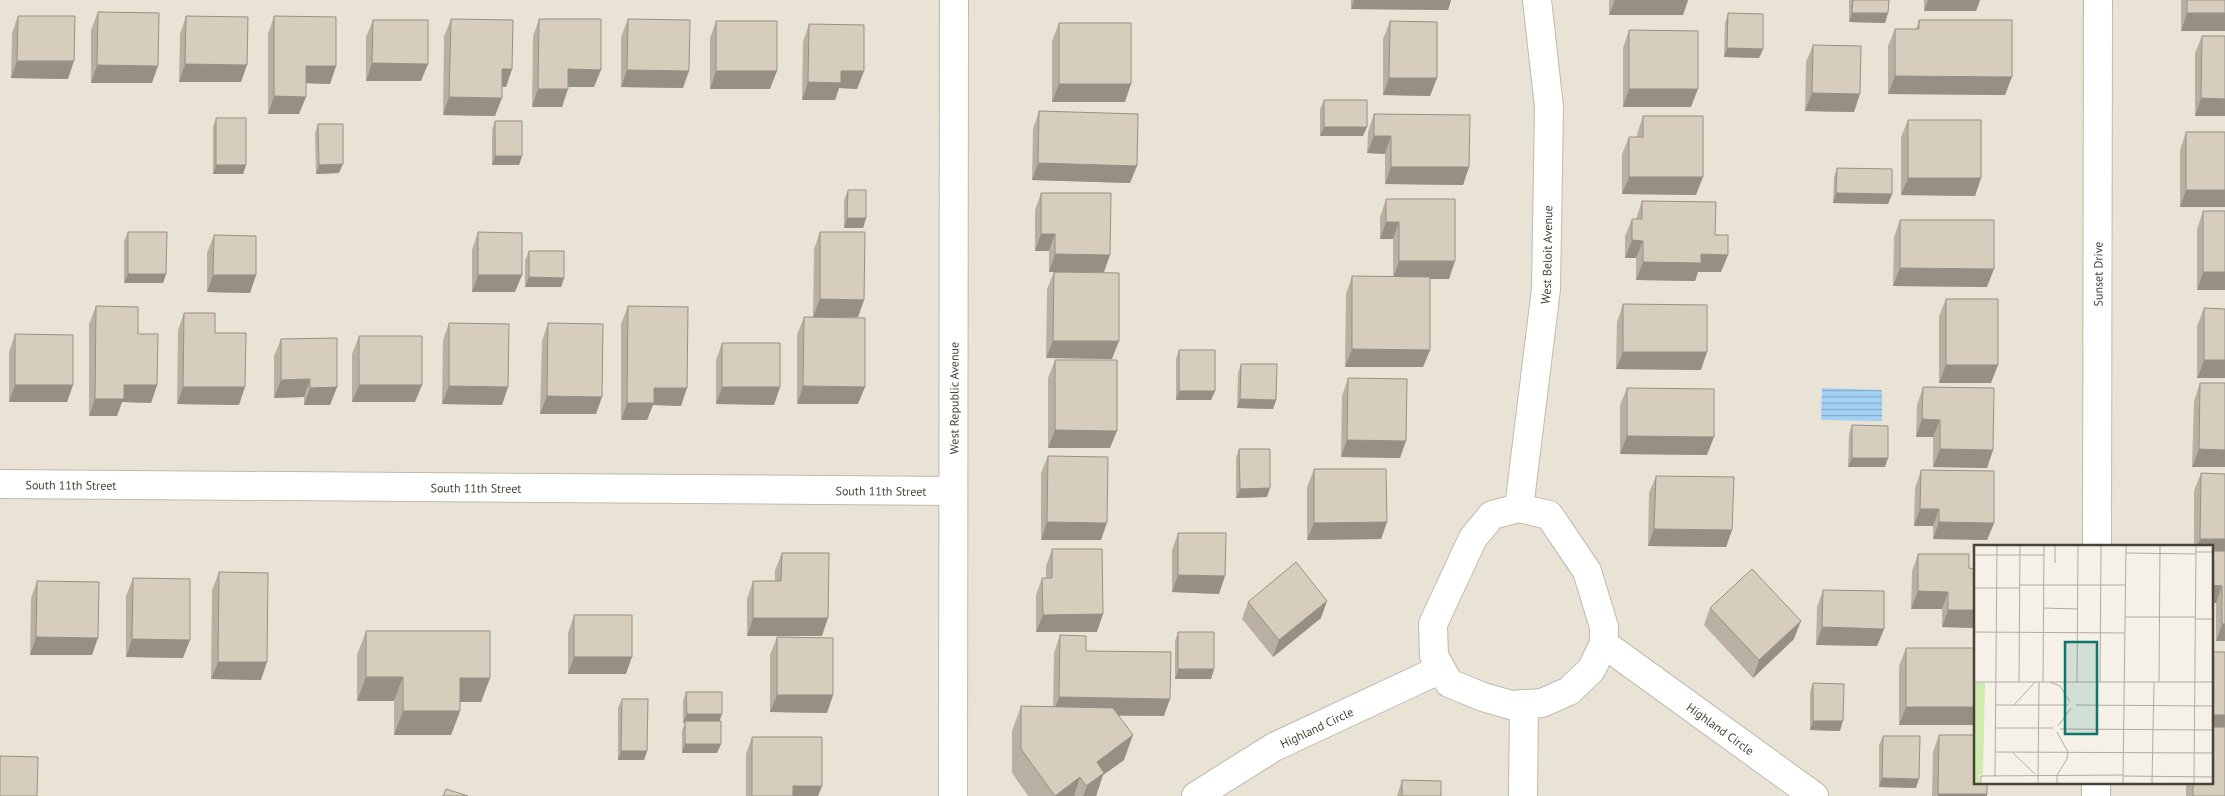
<svg xmlns="http://www.w3.org/2000/svg" width="2225" height="796" font-family="'PT Sans',sans-serif">
<style>
.residential{fill:#e9e3d6;fill-rule:evenodd}
.water{fill:url(#water-rules)}
.lines{fill:none;stroke-linecap:round;stroke-linejoin:round}
.minor-casing{stroke:#c1b9aa;stroke-width:30}
.tertiary-casing{stroke:#c1b9aa;stroke-width:30}
.minor{stroke:#fff;stroke-width:28}
.tertiary{stroke:#fff;stroke-width:28}
.wall{fill:#b9b0a3}
.shaded-wall{fill:#969084}
.building{fill:#d7cdbd;stroke:#969084}
.labels{text-anchor:middle;dominant-baseline:central;stroke-width:4;stroke-linejoin:round;paint-order:stroke}
.street-label{font-size:12px;fill:#494236;stroke:#fff}
.inset-road{fill:none;stroke:#b0aba1;stroke-width:1}
.view{fill:#0f766e;fill-opacity:0.15;stroke:#0f766e;stroke-width:2.5}
.inset-edge{fill:none;stroke:#494236;stroke-width:2.5}
</style>
<defs>
<pattern id="water-rules" width="6" height="5" patternUnits="userSpaceOnUse" patternTransform="scale(1.25)"><rect width="6" height="5" fill="#a2d1f4"/><path d="M0 2.5h6" fill="none" stroke="#86abc6"/></pattern>
</defs>
<rect width="100%" height="100%" fill="#f5f1e8"/>
<path class="residential" d="M0 0H2225V796H0ZM1975 546H2211V782H1975Z"/>
<path class="water" d="M1822 388 1882 390V421L1821 420Z"/>
<g class="lines">
<g class="minor-casing">
<g id="minor">
<path id="s1" d="M0 484 953 491"/>
<path d="M1519 508 1549 515 1587 571 1604 627V644L1591 670 1569 691 1542 703 1511 705 1483 697 1449 683 1434 656 1433 624 1473 538 1492 515Z"/>
<path id="s2" d="M1519 508 1546 289 1549 107 1537 0"/>
<path id="s3" d="M2097 546 2098 0"/>
<path id="s4" d="M1604 644 1814 796"/>
<path id="s5" d="M1196 796 1274 747 1441 669"/>
<path d="M1523 796 1524 704"/>
<path d="M2096 796V782"/>
</g>
</g>
<g class="tertiary-casing">
<g id="tertiary">
<path id="s6" d="M953 796 954 0"/>
</g>
</g>
<use href="#minor" class="minor"/>
<use href="#tertiary" class="tertiary"/>
</g>
<path class="wall" d="M1351 0H1451L1448 10 1351 9Z
M1609 0H1688L1683 15H1609Z
M1849 0H1889L1885 23 1849 22Z
M1924 0H1980L1976 11H1924Z
M2181 0H2225V31H2181Z
M98 12 152 83H91V30Z
M1728 13 1763 49 1759 58 1724 57 1725 23Z
M18 16 68 79 11 78 12 33Z
M186 16 241 82H179L180 34Z
M274 16 336 66 330 84 306 83 299 114H268V34Z
M451 19 512 69 506 87 502 86 495 116 443 115 444 36Z
M539 19 594 87H568L562 107H532L533 36Z
M628 19 683 88 621 87V37Z
M373 20 421 81H366V37Z
M1919 20 2005 95 1888 94V46L1895 29H1916Z
M716 21 770 89H710V38Z
M1390 21 1437 78 1430 96 1383 95V39Z
M1059 23 1125 102H1052V41Z
M809 24 864 71 857 89 839 88 835 100H802L803 42Z
M1629 30 1691 107H1623V48Z
M2202 36H2225V116H2195V53Z
M1813 45 1854 112 1805 111 1806 62Z
M1324 100 1363 136H1320V109Z
M1039 111 1130 183 1032 180 1033 129Z
M1374 114 1469 167 1463 185 1385 184V154L1367 153 1368 132Z
M1643 116 1696 195 1622 194V154L1629 137H1637V134Z
M216 118 246 165 243 174H213V127Z
M1908 120 1981 178 1975 196 1901 195V137Z
M495 121 522 156 519 165H492V130Z
M318 124 339 173 316 174 315 133Z
M2186 132 2225 207H2180V150Z
M1837 168 1892 194 1888 204 1833 203 1834 177Z
M848 190 866 218 863 228H844V200Z
M1041 193 1104 272H1049V251H1035V210Z
M1386 199 1449 279H1430V350L1423 367H1345L1346 294 1352 276H1393V239H1380V217Z
M1642 201 1715 235 1721 272H1698L1695 281 1636 280V258H1625V236L1632 219H1636Z
M2203 211 2225 290H2197V229Z
M1900 220 1987 287 1893 286 1894 237Z
M128 232 166 274 163 283H124V241Z
M478 232 515 292H472V250Z
M820 232 864 300 858 317H813L814 249Z
M214 235 256 275 250 293 207 292V253Z
M529 251 564 278 561 287H525V260Z
M1054 272 1112 359 1046 358 1047 289Z
M1946 299 1991 383H1939V316Z
M1623 304 1701 370 1616 369 1617 322Z
M96 306 138 334 157 385 151 403 122 402 117 416H89V324Z
M628 306 681 406 653 405 647 420H621V324Z
M2204 308 2225 309 2197 378V326Z
M184 313 215 333 239 405 177 404 178 330Z
M804 317 858 404H797V335Z
M449 323 508 387 502 405 442 404 443 340Z
M548 323 596 414H540L542 341Z
M15 334 73 385 67 402H9V352Z
M359 336 415 402H352V354Z
M281 339 337 387 330 405H304V397L274 398V356Z
M722 343 780 387 774 405 716 404V360Z
M1179 350 1215 391 1211 400H1176V359Z
M1055 360 1110 448H1048V378Z
M1241 364 1276 400 1273 409 1237 408 1238 373Z
M1348 378 1400 458 1341 457 1342 396Z
M2200 383H2225L2192 467 2194 401Z
M1923 387 1993 450 1987 468 1933 467V437H1916L1917 405Z
M1627 388 1707 455 1620 454V405Z
M1852 425 1885 467H1848L1849 434Z
M1239 449 1267 497 1236 498V458Z
M1048 456 1101 540H1041V473Z
M1314 469 1387 522 1381 539 1307 540V487Z
M1921 470 1994 523 1987 540 1933 539V526H1914L1915 488Z
M2201 473 2225 474V641H2216V603H2211V546H2194V491Z
M1656 476 1732 530 1726 547 1648 546 1649 493Z
M1178 533 1219 594 1172 592V550Z
M1052 549 1097 632H1036V595L1042 578H1046V566Z
M782 553 822 636H747V599L753 581H775V570Z
M1918 554 1969 568 1975 569V628L1942 627V609H1911L1912 571Z
M219 572 261 680 211 679 212 590Z
M133 578 183 658 126 657V596Z
M37 581 92 655H30L31 598Z
M1823 590 1884 629 1877 646 1816 645 1817 607Z
M1248 602 1321 618 1273 657 1242 619Z
M1710 608 1794 639 1753 678 1704 625Z
M574 615 626 674H568V633Z
M366 631 490 678 481 702H460V711L451 735H394V701H357V655Z
M1178 632 1214 669 1211 679H1175V641Z
M1060 635 1086 651 1164 716H1119L1124 760 1103 775 1096 796H1028L1012 773V731L1021 706 1053 707 1054 653Z
M777 637 833 695 827 713 770 712V655Z
M1906 648 1975 725H1899V666Z
M1813 683 1840 731 1810 730V692Z
M686 692 719 721 721 744 717 753H682V731L685 723H683V701Z
M622 699 647 751 644 760H618V708Z
M1939 735 1987 796H1932L1933 752Z
M1883 736 1916 788 1879 787V745Z
M752 737 822 786 818 796H746V754Z
M1402 780 1441 796H1397Z
M2186 782H2211L2225 796H2186Z"/>
<path class="shaded-wall" d="M1354 0H1451L1448 10 1351 9Z
M1615 0H1688L1683 15H1609Z
M1928 0H1980L1976 11H1924Z
M1852 13H1888L1885 23 1849 22Z
M2187 13H2225V31H2181Z
M1727 48 1763 49 1759 58 1724 57Z
M17 61H74L68 79 11 78Z
M372 63 428 64 421 81H366Z
M185 64 247 65 241 82H179Z
M97 65 158 66 152 83H91Z
M306 66H336L330 84 299 83Z
M502 69H512L506 87 496 86Z
M568 69 601 70 594 87H562Z
M627 70 689 71 683 88 621 87Z
M716 71H777L770 89H710Z
M841 71H864L857 89 839 88 835 100H802L808 82Z
M1895 76 2012 77 2005 95 1888 94Z
M1389 78H1437L1430 96 1383 95Z
M1059 84H1131L1125 102H1052Z
M538 89H568L562 107H532Z
M1629 89H1698L1691 107H1623Z
M1812 93 1860 94 1854 112 1805 111Z
M274 96 306 97 299 114H268Z
M449 97 502 98 495 116 443 115Z
M2201 98 2225 99V116H2195Z
M1324 127H1367L1363 136H1320Z
M1374 136H1391L1385 154 1367 153Z
M495 156H522L519 165H492Z
M1038 163 1137 166 1130 183 1032 180Z
M343 164 339 173 316 174 319 165Z
M216 165H246L243 174H213Z
M1391 167H1469L1463 185 1385 184Z
M1629 177H1703L1696 195 1622 194Z
M1908 178H1981L1975 196 1901 195Z
M2186 190H2225V207H2180Z
M1836 193 1892 194 1888 204 1833 203Z
M847 218H866L863 228H844Z
M1386 222H1399L1393 239H1380Z
M1041 234H1055L1049 251H1035Z
M1632 240 1643 241 1636 258H1625Z
M1055 254 1110 255 1104 272H1049Z
M1701 254 1728 255 1721 272H1698L1695 281 1636 280 1643 262Z
M1399 261H1455L1449 279H1393Z
M1900 268 1994 269 1987 287 1893 286Z
M2203 272H2225V290H2197Z
M128 274H166L163 283H124Z
M213 275H256L250 293 207 292Z
M478 275H522L515 292H472Z
M529 277 564 278 561 287H525Z
M820 299 864 300 858 317H813Z
M1053 341H1119L1112 359 1046 358Z
M1352 349 1430 350 1423 367H1345Z
M1623 352H1707L1701 370 1616 369Z
M2204 360H2225V378H2197Z
M1946 365H1998L1991 383H1939Z
M310 379 304 397 274 398 281 380Z
M15 385H73L67 402H9Z
M124 385H157L151 403 122 402 117 416H89L95 399Z
M359 385H422L415 402H352Z
M449 386 508 387 502 405 442 404Z
M803 386 865 387 858 404H797Z
M183 387H245L239 405 177 404Z
M337 387 330 405H304L310 388Z
M722 387H780L774 405 716 404Z
M654 388H687L681 406 653 405 647 420H621L627 403Z
M1179 391H1215L1211 400H1176Z
M547 396 602 397 596 414H540Z
M1240 399 1276 400 1273 409 1237 408Z
M1922 419 1940 420 1933 437H1916Z
M1055 430 1117 431 1110 448H1048Z
M1627 436 1714 437 1707 455 1620 454Z
M1347 440 1406 441 1400 458 1341 457Z
M1940 449 1993 450 1987 468 1933 467Z
M2199 449 2225 450V467H2192Z
M1852 458H1888L1885 467H1848Z
M1270 488 1267 497 1236 498 1240 489Z
M1920 509H1939L1933 526H1914Z
M1047 522 1107 523 1101 540H1041Z
M1387 522 1381 539 1307 540 1314 523Z
M1939 522 1994 523 1987 540 1933 539Z
M1654 529 1732 530 1726 547 1648 546Z
M2200 539H2225V557L2211 556V546H2197Z
M1178 575 1225 576 1219 594 1172 592Z
M2211 585 2222 586 2216 603H2211Z
M1918 591 1948 592 1942 609H1911Z
M1327 601 1321 618 1273 657 1279 640Z
M1948 610H1975V628L1942 627Z
M1103 614 1097 632H1036L1043 615Z
M753 618H828L822 636H747Z
M1801 621 1794 639 1753 678 1759 660Z
M2222 624H2225V641H2216Z
M1822 627 1884 629 1877 646 1816 645Z
M36 637 98 638 92 655H30Z
M132 639 190 640 183 658 126 657Z
M574 657H632L626 674H568Z
M218 662H267L261 680 211 679Z
M1178 669H1214L1211 679H1175Z
M366 677H403L394 701H357Z
M460 678H490L481 702H451Z
M777 695H833L827 713 770 712Z
M1059 697 1170 699 1164 716 1053 714Z
M1906 707H1975V725H1899Z
M403 711H460L451 735H394Z
M687 714H722L719 723 685 721V723H683Z
M2211 715H2225V733H2211Z
M1813 721H1843L1840 731 1810 730Z
M1133 735 1124 760 1103 775 1096 796H1083L1097 762Z
M685 744H721L717 753H682Z
M621 751H647L644 760H618Z
M1080 777 1074 796H1055Z
M1882 778 1919 779 1916 788 1879 787Z
M793 786H822L818 796H752Z
M1938 794H1987V796H1938Z"/>
<path class="building" d="M1853 0H1889L1888 13H1852Z
M2187 0H2225V13H2187Z
M98 12 159 13 158 66 97 65Z
M1728 13 1763 14V49L1727 48Z
M18 16H75L74 61H17Z
M186 16 248 17 247 65 185 64Z
M274 16 336 17V66H306V97L274 96Z
M451 19 513 20 512 69H502V98L449 97Z
M539 19H601V70L568 69V89H538Z
M628 19 690 20 689 71 627 70Z
M373 20H428V64L372 63Z
M1919 20H2012V77L1895 76V29H1919Z
M716 21H777V71H716Z
M1390 21 1437 22V78H1389Z
M1059 23H1131V84H1059Z
M809 24 864 25V71H841V83L808 82Z
M1629 30 1698 31V89H1629Z
M2202 36H2225V99L2201 98Z
M1813 45 1861 46 1860 94 1812 93Z
M1324 100H1367V127H1324Z
M1039 111 1138 114 1137 166 1038 163Z
M1374 114 1470 115 1469 167H1391V136H1374Z
M1643 116H1703V177H1629V137H1643Z
M216 118H246V165H216Z
M1908 120H1981V178H1908Z
M495 121H522V156H495Z
M318 124H343V164L319 165Z
M2186 132H2225V190H2186Z
M1837 168 1892 169V194L1836 193Z
M848 190H866V218H847Z
M1041 193H1111L1110 255 1055 254V234H1041Z
M1386 199H1455V261H1399V222H1386Z
M1642 201 1716 202 1715 235H1728V255L1701 254V263L1643 262V241L1632 240V219H1642Z
M2203 211H2225V272H2203Z
M1900 220H1994V269L1900 268Z
M128 232H167L166 274H128Z
M478 232 522 233V275H478Z
M820 232H865L864 300 820 299Z
M214 235 256 236V275H213Z
M529 251H564V278L529 277Z
M1054 272 1119 273V341H1053Z
M1352 276 1430 277V350L1352 349Z
M1946 299H1998V365H1946Z
M1623 304 1707 305V352H1623Z
M96 306 138 307V334H158L157 385H124V399H95Z
M628 306 688 307 687 388H654V403H627Z
M2204 308 2225 309V360H2204Z
M184 313H215V333H246L245 387H183Z
M804 317 865 318V387L803 386Z
M449 323 509 324 508 387 449 386Z
M548 323 603 324 602 397 547 396Z
M15 334 73 335V385H15Z
M359 336H422V385H359Z
M337 338V387L310 388V379L281 380V339Z
M722 343H780V387H722Z
M1179 350H1215V391H1179Z
M1055 360H1117V431L1055 430Z
M1241 364H1277L1276 400 1240 399Z
M1348 378 1407 379 1406 441 1347 440Z
M2200 383H2225V450L2199 449Z
M1923 387 1994 388 1993 450 1940 449V420L1922 419Z
M1627 388 1714 389V437L1627 436Z
M1852 425 1888 426V458H1852Z
M1239 449H1270V488L1240 489Z
M1048 456 1108 457 1107 523 1047 522Z
M1314 469H1386L1387 522 1314 523Z
M1921 470 1994 471V523L1939 522V509H1920Z
M2201 473 2225 474V539H2200Z
M1656 476 1734 477 1732 530 1654 529Z
M1178 533H1226L1225 576 1178 575Z
M1052 549H1102L1103 614 1043 615 1042 578H1052Z
M2211 551H2225V624H2222V586L2211 585Z
M782 553H829L828 618H753V581H781Z
M1918 554H1969V568L1975 569V610H1948V592L1918 591Z
M1296 562 1327 601 1279 640 1248 602Z
M1752 569 1801 621 1759 660 1710 608Z
M219 572 268 573 267 662H218Z
M133 578 190 579V640L132 639Z
M37 581 99 582 98 638 36 637Z
M1823 590 1884 591V629L1822 627Z
M574 615H632V657H574Z
M366 631H490V678H460V711H403V677H366Z
M1178 632H1214V669H1178Z
M1060 635 1086 636V651L1171 652 1170 699 1059 697Z
M777 637 833 638V695H777Z
M1906 648H1975V707H1906Z
M2211 652H2225V715H2211Z
M1813 683 1844 684 1843 721H1813Z
M686 692H722V714H687Z
M622 699H648L647 751H621Z
M1021 706 1113 708 1133 735 1097 762 1104 773 1086 786 1080 777 1055 796 1021 749Z
M685 721H721V744H685Z
M2211 727H2225V796H2193V782H2211Z
M1939 735H1975V782H1987V794H1938Z
M1883 736H1920L1919 779 1882 778Z
M752 737H822V786H793V796H752Z
M0 756 38 757 37 796H0Z
M1402 780 1441 781V796H1402Z
M446 789 468 796H443Z"/>
<g class="labels">
<g class="street-label">
<text stroke="none"><textPath href="#s2" startOffset="255">West Beloit Avenue</textPath></text>
<text stroke="none"><textPath href="#s3" startOffset="272">Sunset Drive</textPath></text>
<text stroke="none"><textPath href="#s6" startOffset="398">West Republic Avenue</textPath></text>
<text stroke="none"><textPath href="#s1" startOffset="71">South 11th Street</textPath></text>
<text stroke="none"><textPath href="#s1" startOffset="476">South 11th Street</textPath></text>
<text stroke="none"><textPath href="#s1" startOffset="881">South 11th Street</textPath></text>
<text stroke="none"><textPath href="#s5" startOffset="139">Highland Circle</textPath></text>
<text stroke="none"><textPath href="#s4" startOffset="144">Highland Circle</textPath></text>
</g>
</g>
<g transform="translate(1974 545)">
<rect width="239" height="239" fill="#f5f1e8"/>
<path d="M0 138H11L9 229 6 230V238H0Z" fill="#cfebaf"/>
<path class="inset-road" d="M222 7H239M152 8 222 9M0 10H70M81 18V0M46 40H151M0 43H46M69 63 104 64M151 72H221M222 74H239M0 87 151 88M0 137H239M45 137 46 0M69 137 70 0M76 137 86 141 96 157M103 137 104 0M126 137 127 0M185 137 186 0M21 160H94M40 160 61 137M102 160 239 161M84 181 97 163M21 183H79M86 184 239 185M21 207 239 208M39 208 61 229M21 231 23 0M150 231 239 232M7 238V231L149 230M64 238 65 137M83 238V230L93 214 94 207 83 187M149 238 152 0M178 238 180 137M220 238 222 0"/>
<path class="view" d="M91 97H123V189H91Z"/>
<rect width="239" height="239" class="inset-edge"/>
</g>
</svg>
